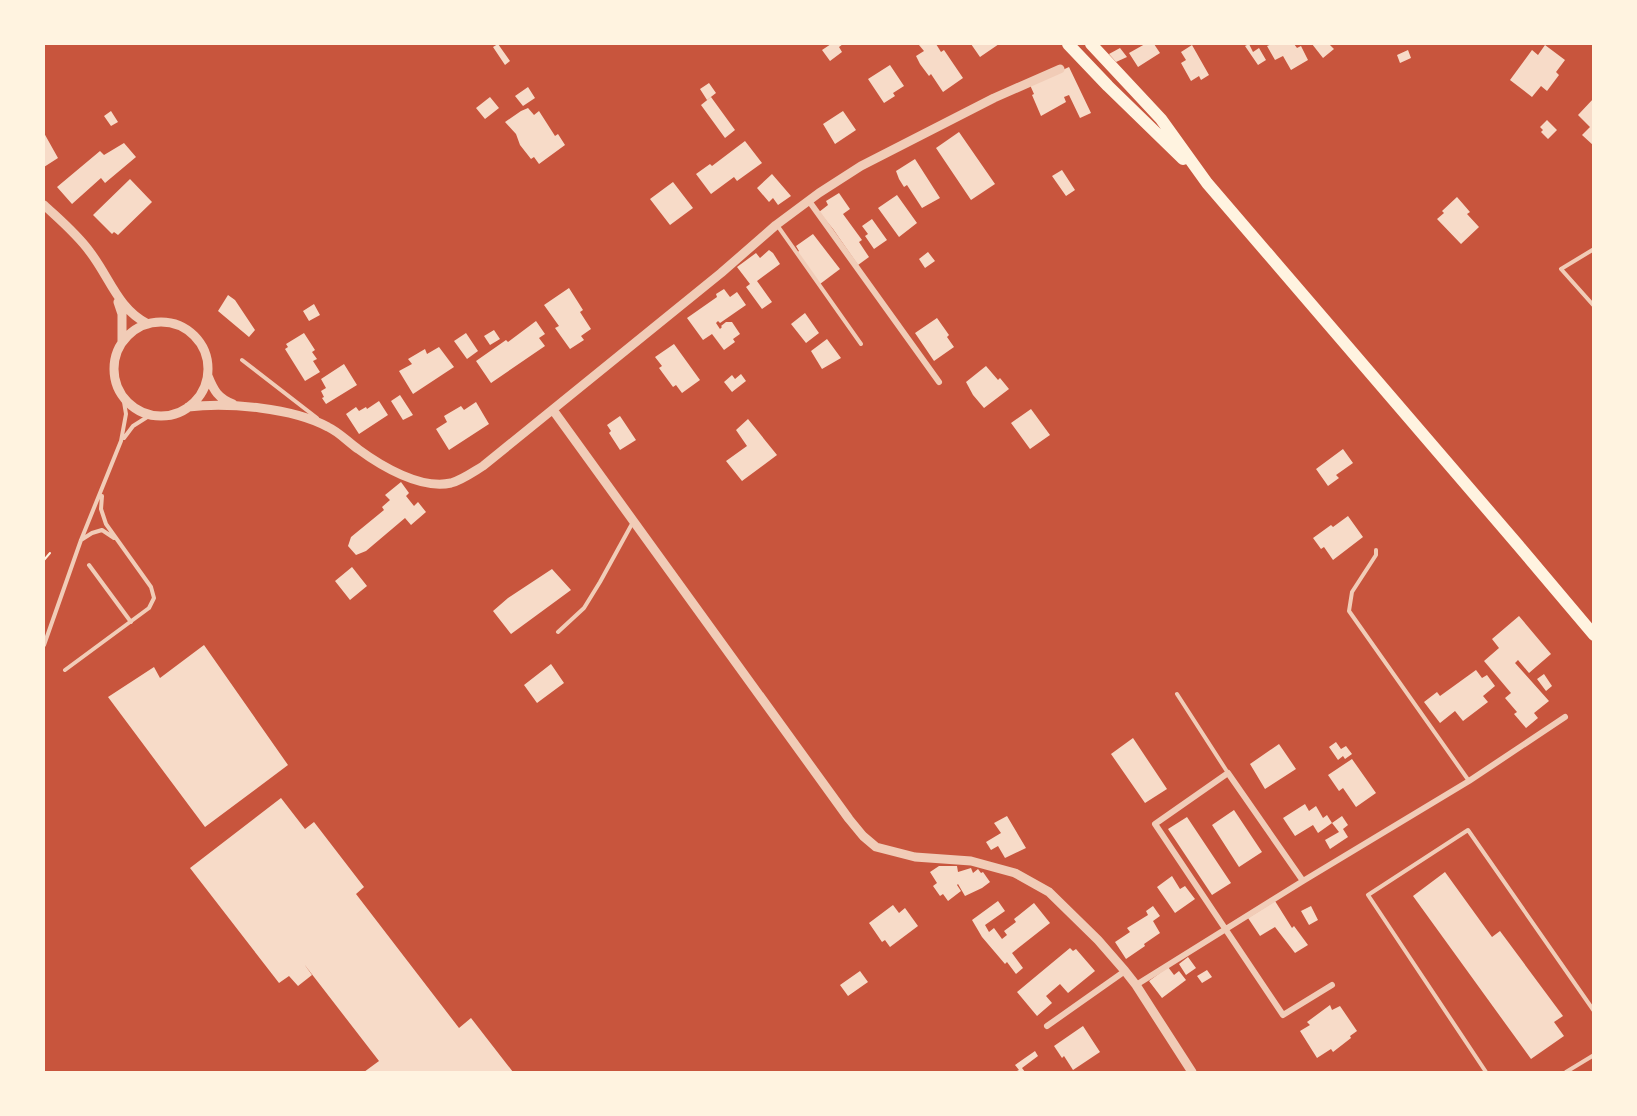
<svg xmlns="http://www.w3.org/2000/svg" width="1637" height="1116" font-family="'Space Grotesk',sans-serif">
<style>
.building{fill:#f7dbc8}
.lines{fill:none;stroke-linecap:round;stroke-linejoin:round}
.path{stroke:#fff3e0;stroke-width:2}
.service{stroke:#f1ccb7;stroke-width:4}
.minor{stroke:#f1ccb7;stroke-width:6}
.tertiary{stroke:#f1ccb7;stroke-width:9}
.trunk{stroke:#fff3e0;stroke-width:12}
</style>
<rect width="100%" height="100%" fill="#c8553d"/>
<path class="building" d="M498 44 510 61 505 65 493 47Z
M831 44H843L839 47 842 52 830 61 822 50Z
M921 44H936L941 52 944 50 963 78 943 92 931 74 929 76 920 64 916 56 924 51 919 45Z
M971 44H999L980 57Z
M1145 44H1154L1160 53 1138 67 1129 53Z
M1249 44 1253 52 1259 48 1266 60 1258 65 1245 46Z
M1272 44H1294L1297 48 1301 46 1308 60 1291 70 1283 56 1275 60 1267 46Z
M1312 44H1329L1334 49 1323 58Z
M1192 45 1209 75 1201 80 1199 76 1191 81 1181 63 1186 60 1181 52Z
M1545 45 1565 60 1556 72 1559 75 1547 91 1541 86 1532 97 1510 80 1532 50 1538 55Z
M1120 48 1127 57 1116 62 1109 54Z
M1408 50 1411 58 1400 63 1397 55Z
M890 65 904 86 893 93 895 96 884 103 868 79Z
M1069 67 1091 113 1080 118 1069 95 1064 97 1066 102 1041 116 1032 95 1034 94 1030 85Z
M709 83 716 93 707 100 700 89Z
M528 87 535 98 523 106 515 96Z
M490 97 499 108 485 119 476 108Z
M711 97 735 130 725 138 701 105Z
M1594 98V146L1582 135 1590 127 1578 115Z
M528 108 534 115 539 111 555 136 558 134 565 145 539 164 534 157 531 159 520 145 516 134 505 122 521 111Z
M111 111 118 122 111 126 104 116Z
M843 111 856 130 835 144 823 124Z
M1547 120 1557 130 1548 139 1541 132 1543 130 1540 127Z
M959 132 995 184 971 200 936 148Z
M44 133 58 158 44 167Z
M745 141 762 163 737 181 734 177 711 194 696 174 710 164 712 166Z
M124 143 136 157 105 183 101 178 72 204 57 187 100 151 104 155Z
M915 159 940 198 922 208 907 185 904 187 899 179 896 171Z
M1062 170 1075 190 1066 196 1052 176Z
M772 174 791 196 778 205 773 198 769 202 757 188Z
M130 179 152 202 118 235 114 232 112 234 93 215Z
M673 182 693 208 670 225 650 199Z
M839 193 850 209 843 214 862 240 859 242 869 257 858 265 833 229 819 212 828 205 826 201Z
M897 195 917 223 899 237 878 208Z
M1457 197 1470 212 1467 214 1479 227 1461 244 1437 219 1444 213 1442 211Z
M872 219 887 240 874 249 865 236 868 234 862 226Z
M813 234 840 269 820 284 796 253 799 251 796 246Z
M769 250 773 253 780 264 757 281 772 302 762 309 746 287 750 284 737 267 756 253 760 258Z
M928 252 935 261 925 268 919 259Z
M569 288 583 310 580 312 591 329 581 336 584 340 570 349 555 328 559 326 544 305Z
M724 289 730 297 737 292 746 305 720 323 718 321 716 323 720 329 722 327 721 326 726 322H732L740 334 733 339 735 342 724 350 712 334 703 340 687 318 717 297 716 294Z
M228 295 235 300 255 330 249 337 218 311Z
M314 304 320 315 309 321 303 311Z
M805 313 819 333 806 343 791 324Z
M937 318 949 335 947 337 954 347 934 361 915 333Z
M536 321 545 334 539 338 545 346 491 383 476 361 506 340 508 342Z
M494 330 500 339 490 345 484 336Z
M304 333 315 350 312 352 317 359 313 361 320 372 305 381 285 349 288 347 286 344Z
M466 333 478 351 467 359 454 341Z
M827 339 841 358 822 369 811 351Z
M674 344 700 380 682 393 676 385 673 387 659 368 662 366 655 357Z
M439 347 454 367 413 394 399 371 412 364 408 359 425 349 427 354Z
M344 364 357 385 326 404 322 398 324 397 321 391 326 388 321 379Z
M986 366 998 380 1000 378 1009 389 984 408 973 395 966 382Z
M741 374 746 381 732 392 724 382 732 375 735 379Z
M400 395 413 415 403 420 391 401Z
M379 401 388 415 359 434 346 414 356 407 359 411 366 407 367 409Z
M476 402 489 424 449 450 436 429 447 422 444 416 461 406 464 410Z
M1031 409 1050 435 1030 449 1011 423Z
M620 416 636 440 620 450 609 433 611 431 607 425Z
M748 419 777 455 742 481 726 461 747 446 736 430Z
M1343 449 1353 463 1336 475 1339 478 1328 486 1316 469Z
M401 482 409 493 406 496 414 506 418 502 426 512 411 525 405 518 366 551 356 555 348 546 351 537 384 510 382 507 390 500 385 495Z
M1348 516 1363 537 1333 560 1324 547 1321 549 1313 538 1331 525 1333 527Z
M352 567 367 586 350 600 335 581Z
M552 569 571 590 511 634 493 611 508 598Z
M1519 616 1551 654 1529 673 1518 660 1515 663 1549 701 1534 713 1538 718 1526 728 1514 714 1517 712 1505 698 1511 693 1484 661 1499 648 1492 639Z
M204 645 288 765 205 827 108 697 154 667 160 678Z
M551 664 564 683 537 703 524 685Z
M1476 670 1482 678 1487 675 1495 686 1483 696 1488 702 1463 721 1455 711 1440 723 1424 702 1437 692 1440 696Z
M1544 674 1552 686 1546 691 1537 679Z
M1133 738 1167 789 1145 803 1111 754Z
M1336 742 1341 749 1346 746 1352 754 1345 759 1343 756 1338 760 1329 747Z
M1279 744 1296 769 1265 789 1250 764Z
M1352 759 1376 793 1356 807 1343 788 1339 791 1328 775Z
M281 798 305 829 314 822 364 887 356 894 459 1028 471 1018 513 1072H364L379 1061 304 964 312 975 298 986 289 976 279 983 190 868Z
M1305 804 1309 811 1316 806 1323 818 1327 815 1332 823 1318 833 1313 825 1295 836 1283 818Z
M1234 810 1262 852 1239 867 1212 825Z
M1007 816 1026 848 1005 858 998 846 991 850 986 842 1001 833 994 823Z
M1342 816 1348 825 1343 829 1348 837 1330 849 1325 840 1339 832 1332 823Z
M1187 817 1231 883 1212 895 1168 829Z
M939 866H957L958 872 971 868 973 873 978 869 981 873 983 872 990 882 982 888 965 896 958 884 957 885 961 891 948 901 943 894 940 896 933 886 937 883 930 872Z
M1445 872 1492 937 1500 931 1563 1016 1554 1022 1564 1036 1531 1059 1413 896Z
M1172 876 1180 889 1185 886 1195 899 1175 913 1157 887Z
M998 901 1005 911 985 925 989 932 994 928 1002 939 1007 935 1004 931 1016 922 1014 919 1034 903 1050 923 1012 953 1023 968 1016 974 1007 962 1005 964 982 937 972 920Z
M1275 901 1292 928 1294 926 1308 945 1295 953 1275 927 1260 936 1248 918Z
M893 905 899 913 905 908 918 926 890 947 885 940 882 942 869 923Z
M1153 906 1160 916 1153 921 1160 933 1144 944 1145 946 1126 959 1115 942 1130 932 1127 928 1148 915 1146 911Z
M1311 906 1318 920 1309 925 1301 911Z
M1070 948 1073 951 1076 949 1095 971 1068 993 1060 984 1046 996 1052 1003 1037 1016 1017 992Z
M1188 957 1196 968 1186 975 1179 964Z
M1168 967 1174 975 1179 971 1186 980 1162 998 1149 981Z
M1207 970 1212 977 1202 983 1197 976Z
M860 971 868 982 848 996 840 985Z
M1330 1005 1332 1010 1340 1006 1357 1031 1350 1036 1351 1038 1333 1052 1331 1049 1317 1058 1300 1031 1310 1025 1307 1022Z
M1083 1026 1100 1052 1073 1070 1064 1056 1062 1058 1054 1046Z
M1035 1051 1038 1056 1022 1068 1025 1072H1015L1019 1070 1015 1065Z"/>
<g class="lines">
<path class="path" d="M44 560 50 553"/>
<path class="service" d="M777 225 861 344
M1594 249 1561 269 1594 306
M242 360 317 418
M124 438 133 426 152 414
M81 540 92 533 102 530 114 538
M1376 550V555L1352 592 1349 611 1469 781
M89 565 131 622
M558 632 584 608 600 582 633 522
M44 645 81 540 121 441 126 414 123 396
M65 670 149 608 154 598 151 587 106 524 101 509 102 496
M1177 694 1228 773
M1486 1072 1368 895 1468 830 1594 1011
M1566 1072 1594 1055"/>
<path class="minor" d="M809 201 939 382
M1303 881 1228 773 1155 824 1283 1015 1332 985
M1136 985 1303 881 1469 781 1565 717
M1047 1026 1125 971"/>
<path class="tertiary" d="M44 205C60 220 77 234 90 252 110 278 118 309 148 324
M118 302 122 314V342
M114 369a47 47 0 1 1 94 0a47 47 0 1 1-94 0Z
M208 376C214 391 218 398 233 404
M188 407C228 402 293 408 328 427 339 432 348 442 358 449 381 466 421 490 451 483 462 480 473 472 483 466L721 273 776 225 819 193 861 166 994 98 1060 69
M553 410 849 819 863 836 876 847 915 857 971 861 1015 873 1049 892 1098 940 1125 971 1136 985 1192 1072"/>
<path class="trunk" d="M1068 44 1108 86 1183 159
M1091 44 1161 119 1207 183 1518 545 1594 635"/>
</g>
<rect width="1637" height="1116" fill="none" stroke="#fff3e0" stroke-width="90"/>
</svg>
